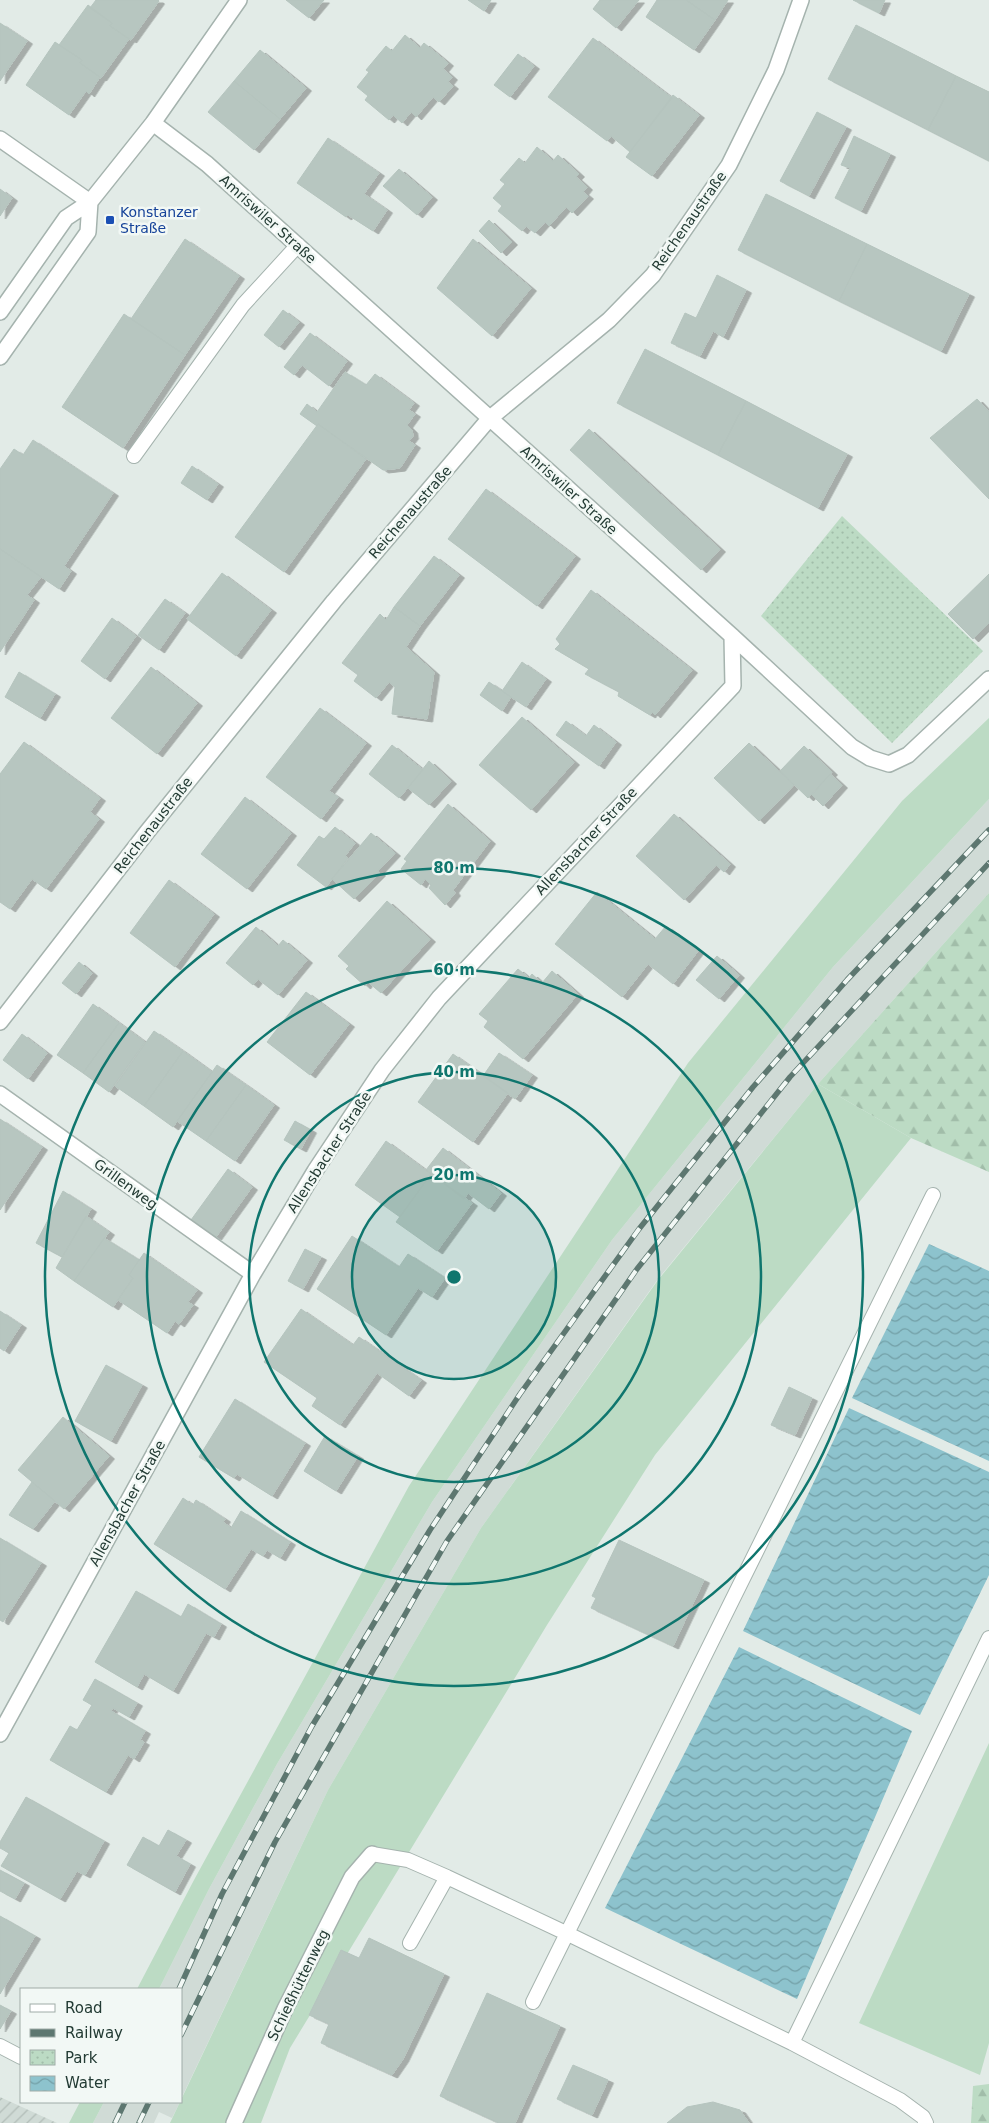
<svg xmlns="http://www.w3.org/2000/svg" width="989" height="2123" font-family="'DejaVu Sans',sans-serif">
<style>
.built{fill:#d0dbd6}
.industrial{fill:url(#industrial-furrows)}
.green{fill:#bcdbc4}
.forest{fill:url(#forest-firs)}
.park{fill:url(#park-dots)}
.water{fill:url(#water-waves)}
.building{fill:#b7c6c0;stroke:#b5c4be;filter:url(#shadow)}
.lines{fill:none;stroke-linecap:round;stroke-linejoin:round}
.lane-casing{stroke:#a5b3ae;stroke-width:16}
.street-casing{stroke:#a5b3ae;stroke-width:18}
.lane{stroke:#fff;stroke-width:14}
.street{stroke:#fff;stroke-width:15}
.rail-casing{stroke:#5d7770;stroke-width:5.5}
.rail{stroke:#f2f8f5;stroke-width:4;stroke-dasharray:11;stroke-linecap:butt}
.ring{fill:none;stroke:#0f766e;stroke-width:2.5}
.transit-dot{fill:#1a4fb4;stroke:#f2f8f5;stroke-width:2}
.labels{text-anchor:middle;dominant-baseline:central;stroke-width:5;stroke-linejoin:round;paint-order:stroke}
.transit-label{font-size:14px;fill:#164399;stroke:#f2f8f5;text-anchor:start}
.street-label{font-size:14px;fill:#233b34;stroke:#f2f8f5}
.centre{fill:#0f766e;stroke:#f2f8f5;stroke-width:2.5}
.ring-label{font-size:15px;text-anchor:middle;font-weight:bold;fill:#0f766e;stroke:#f2f8f5;stroke-width:5;stroke-linejoin:round;paint-order:stroke}
</style>
<defs>
<pattern id="industrial-furrows" width="10" height="10" patternUnits="userSpaceOnUse" patternTransform="scale(1.25)"><rect width="10" height="10" fill="#d0dbd6"/><path d="M-1 1l2-2M0 10L10 0M9 11l2-2" fill="none" stroke="#b2bdb8"/></pattern>
<pattern id="forest-firs" width="22" height="20" patternUnits="userSpaceOnUse" patternTransform="scale(1.25)"><rect width="22" height="20" fill="#bcdbc4"/><path d="M5 1l3.5 6h-7zM16 11l3.5 6h-7z" fill="#a1bda9"/></pattern>
<pattern id="park-dots" width="8" height="8" patternUnits="userSpaceOnUse" patternTransform="scale(1.25)"><rect width="8" height="8" fill="#bcdbc4"/><path d="M2 2h.1M6 6h.1" fill="none" stroke="#a1bda9" stroke-width="1.8" stroke-linecap="round"/></pattern>
<pattern id="water-waves" width="16" height="10" patternUnits="userSpaceOnUse" patternTransform="scale(1.25)"><rect width="16" height="10" fill="#8dc3cd"/><path d="M0 5q4-4 8 0t8 0" fill="none" stroke="#73a0a7"/></pattern>
<filter id="shadow"><feDropShadow dx="5.5" dy="3" stdDeviation="0" flood-color="#0004"/></filter>
</defs>
<rect width="100%" height="100%" fill="#e2ebe7"/>
<path class="built" d="M989 799V893L818 1084 658 1279 481 1528 328 1790 181 2099V1989H159L209 1889 277 1764 432 1502 612 1240 833 967Z
M104 2102H180L172 2118 159 2112 154 2123H93Z"/>
<path class="industrial" d="M0 2097 57 2123H0Z"/>
<path class="green" d="M989 718V799L833 967 612 1240 432 1502 277 1764 209 1889 159 1989H137L194 1880 409 1486 688 1063 902 801Z
M818 1084 911 1138 655 1455 547 1625 290 2048 261 2123H170L328 1790 481 1528 658 1280Z
M989 1743V2043L980 2075 859 2023Z
M80 2102H104L93 2123H69Z"/>
<path class="forest" d="M989 893V1172L911 1138 818 1084Z
M989 2084V2123H971L973 2086Z"/>
<path class="park" d="M842 516 983 651 892 743 761 616Z"/>
<path class="water" d="M929 1244 989 1271V1461L852 1398Z
M849 1408 989 1472V1575L920 1715 743 1631Z
M739 1647 912 1731 797 1999 605 1908Z"/>
<path class="building" d="M96 0H158L159 1 131 40 110 26 112 23 90 8Z
M286 0H324L309 18Z
M468 0H491L484 11Z
M600 0H639L616 28 593 9Z
M657 0H686L715 20 694 50 646 17Z
M686 0H728L715 20Z
M853 0H885L879 13Z
M88 5 112 23 110 26 129 39 101 78 80 63 82 60 59 45Z
M0 23 27 41 0 81Z
M856 25 956 76 928 130 828 79Z
M405 35 420 48 424 43 448 63 443 69 452 77 448 82 453 86 439 102 433 97 416 117 411 112 402 123 393 115 389 120 365 100 368 96 357 87 369 72 366 70 386 46 392 51Z
M593 38 672 98 630 152 611 136 607 141 548 97Z
M55 42 82 60 80 63 100 77 89 94 86 91 69 115 26 85Z
M260 50 306 88 280 119 234 81Z
M518 54 534 66 510 97 494 85Z
M956 76 989 92V161L928 130Z
M234 81 280 119 254 150 208 112Z
M673 95 699 115 652 176 626 157Z
M817 112 846 127 809 196 780 181Z
M854 136 890 154 861 211 835 198 850 168 841 165Z
M328 138 379 173 364 194 387 210 373 231 348 215 346 217 297 183Z
M537 147 553 161 558 155 579 174 576 177 587 187 583 192 588 196 572 213 566 207 549 226 545 222 535 233 526 226 522 231 498 211 502 206 493 198 505 184 500 180 519 158 525 163Z
M399 169 432 197 417 215 383 186Z
M0 189 12 198 0 216Z
M766 194 867 244 839 301 738 250Z
M489 220 512 242 501 253 479 231Z
M185 239 239 276 185 355 131 319Z
M473 239 531 288 492 336 437 288Z
M867 244 969 294 941 351 839 301Z
M717 275 746 290 723 337 713 331 700 356 671 343 685 313 696 318Z
M283 310 299 322 279 347 264 335Z
M124 314 185 355 123 448 62 407Z
M310 333 347 361 329 386 302 365 294 375 284 367Z
M645 349 746 401 718 455 617 403Z
M345 372 366 385 375 374 414 403 409 410 415 414 407 425 412 430 413 436 409 441 415 445 400 468 383 470 318 424 317 426 300 414 307 404 317 412Z
M977 399 989 412V499L930 438Z
M746 401 847 454 818 508 718 455Z
M318 424 366 459 284 572 235 537Z
M589 429 720 549 701 570 570 450Z
M33 440 113 493 64 566 71 571 59 589 0 549V469L14 449 23 455Z
M192 466 218 484 207 500 181 483Z
M486 489 575 556 537 606 448 539Z
M0 549 41 577 27 595 34 600 0 652Z
M434 556 459 575 420 626 394 607Z
M222 573 271 610 236 656 187 619Z
M989 574V623L973 639 948 614Z
M591 590 692 670 655 715 652 712 650 715 618 696 619 692 585 674 589 669 555 649 560 644 556 639Z
M165 599 185 613 159 650 138 635Z
M394 607 420 626 406 647 434 672 427 719 392 714 395 687 389 682 376 698 354 681 358 675 342 663 380 614 386 620Z
M112 618 136 636 105 679 81 661Z
M522 662 546 679 526 707 502 691Z
M151 667 197 703 157 754 111 718Z
M19 672 55 694 40 718 5 697Z
M489 682 511 697 502 711 480 695Z
M320 708 366 743 329 791 338 797 321 819 266 777Z
M522 717 574 762 531 810 479 765Z
M566 721 586 736 594 725 616 742 599 766 556 735Z
M24 742 100 798 90 812 99 819 46 889 32 879 10 909 0 902V774Z
M749 743 794 785 759 821 714 778Z
M392 745 423 770 399 798 369 774Z
M804 746 832 772 808 798 780 771Z
M429 761 451 781 429 805 408 788Z
M830 774 842 785 823 806 812 795Z
M245 797 291 833 247 889 201 854Z
M448 804 490 841 453 890 455 893 445 905 429 888 431 885 425 879 421 885 401 869 407 861 404 859Z
M674 814 730 864 724 872 716 865 684 900 636 856Z
M335 827 355 843 345 856 348 858 326 887 297 865 319 836 324 839Z
M371 833 395 853 378 871 380 873 354 899 332 879Z
M169 880 214 914 175 967 130 933Z
M597 892 655 939 666 926 698 951 673 984 648 964 622 997 555 944Z
M387 901 430 939 381 993 368 982 365 986 346 969 349 966 338 956Z
M256 927 278 946 283 940 307 960 278 995 258 979 253 985 226 963Z
M717 956 739 975 719 999 696 980Z
M79 962 92 973 76 994 62 983Z
M518 969 529 978 532 974 542 983 552 971 578 994 523 1059 484 1027 488 1021 479 1014Z
M306 992 349 1024 310 1075 267 1042Z
M93 1004 119 1023 83 1073 57 1055Z
M119 1023 145 1042 109 1092 83 1073Z
M154 1031 183 1051 144 1106 115 1086Z
M22 1034 47 1053 28 1079 3 1060Z
M183 1051 212 1072 173 1127 144 1106Z
M499 1053 532 1075 515 1099 483 1076Z
M453 1054 508 1093 473 1142 418 1102Z
M217 1065 246 1085 206 1141 177 1121Z
M246 1085 274 1105 235 1161 206 1141Z
M0 1119 42 1147 0 1210Z
M295 1121 311 1130 301 1149 284 1140Z
M386 1141 431 1174 400 1217 355 1185Z
M443 1148 501 1193 489 1209 468 1193 464 1199 426 1170Z
M228 1169 252 1187 216 1237 191 1220Z
M431 1174 472 1203 437 1251 396 1222Z
M63 1191 91 1209 62 1257 36 1243Z
M86 1216 109 1232 74 1281 56 1268Z
M352 1236 399 1267 408 1254 445 1278 432 1297 418 1288 386 1335 317 1289Z
M104 1238 139 1260 129 1275 133 1278 113 1307 74 1281Z
M305 1249 321 1257 303 1289 288 1281Z
M144 1253 197 1290 188 1302 193 1305 179 1324 175 1321 167 1333 118 1300 133 1278 129 1275Z
M301 1309 353 1345 359 1337 421 1380 409 1396 377 1373 340 1425 312 1406 317 1398 264 1362Z
M0 1311 21 1325 4 1351 0 1348Z
M106 1365 142 1385 111 1441 75 1421Z
M789 1387 812 1398 795 1435 771 1425Z
M235 1399 305 1443 272 1496 237 1474 234 1478 199 1457Z
M63 1417 109 1456 64 1509 18 1470Z
M325 1436 358 1456 336 1491 304 1471Z
M32 1482 55 1501 33 1529 9 1515Z
M183 1498 193 1505 196 1500 225 1519 223 1522 231 1528 241 1511 290 1542 280 1558 267 1550 263 1556 251 1549 225 1589 154 1544Z
M0 1538 41 1563 3 1622 0 1620Z
M619 1540 704 1580 673 1646 591 1608 596 1598 592 1596Z
M136 1591 181 1617 188 1604 221 1624 214 1637 206 1633 173 1691 144 1674 137 1687 95 1662Z
M95 1679 137 1703 129 1717 113 1708 111 1711 145 1731 140 1740 144 1742 134 1759 128 1755 106 1792 50 1760 70 1726 77 1730 92 1705 83 1700Z
M26 1797 104 1841 85 1875 77 1871 60 1899 1 1866 9 1853 0 1848V1842Z
M168 1830 186 1840 176 1856 190 1864 175 1892 127 1865 143 1837 159 1846Z
M0 1870 24 1883 15 1899 0 1891Z
M0 1916 35 1936 0 1994Z
M369 1938 444 1974 403 2059 392 2075 321 2043 329 2024 309 2015 341 1950 359 1958Z
M487 1993 560 2026 515 2123H499L440 2096Z
M0 2005 11 2011 0 2029Z
M573 2065 608 2080 592 2115 557 2099Z
M713 2102 740 2110 749 2123H667L687 2107Z"/>
<g class="lines">
<g class="lane-casing">
<path id="lane" d="M134 456 243 305 298 245
M372 1854 408 1860 447 1877 568 1934 792 2043 900 2100 923 2117 926 2123
M410 1943 447 1877
M533 2002 933 1195
M792 2043 989 1638
M0 2046 21 2057"/>
</g>
<g class="street-casing">
<path id="street" d="M153 123 207 164 732 636 852 747 870 758 889 764 908 755 989 679
M0 139 90 202
M0 312 66 218 90 202 153 123 239 0
M0 357 88 232 90 202
M0 1022 147 832 334 601 489 419 609 320 653 275 729 165 776 70 801 0
M0 1094 253 1274
M0 1734 253 1274 315 1171 382 1070 439 998 733 686 732 636
M234 2123 285 2009 352 1877 372 1854"/>
</g>
<use href="#lane" class="lane"/>
<use href="#street" class="street"/>
<g class="rail-casing">
<path id="rail" d="M179 1989 222 1894 312 1726 430 1530 520 1394 639 1229 753 1087 847 980 989 830
M181 2035 275 1842 447 1541 637 1269 790 1077 989 863
M115 2123 125 2102
M139 2123 149 2102"/>
</g>
<use href="#rail" class="rail"/>
</g>
<circle cx="454" cy="1277" r="102" fill="#0f766e" fill-opacity=".12"/>
<g class="ring">
<circle cx="454" cy="1277" r="102"/>
<circle cx="454" cy="1277" r="205"/>
<circle cx="454" cy="1277" r="307"/>
<circle cx="454" cy="1277" r="409"/>
</g>
<rect class="transit-dot" x="105" y="215" width="10" height="10" rx="2.5"/>
<g class="labels">
<g class="transit-label">
<text x="120" y="212">Konstanzer<tspan x="120" dy="16">Straße</tspan></text>
</g>
<g class="street-label">
<text transform="translate(268 219) rotate(42)">Amriswiler Straße</text>
<text transform="translate(689 221) rotate(-55)">Reichenaustraße</text>
<text transform="translate(569 490) rotate(42)">Amriswiler Straße</text>
<text transform="translate(410 512) rotate(-49)">Reichenaustraße</text>
<text transform="translate(153 825) rotate(-52)">Reichenaustraße</text>
<text transform="translate(586 841) rotate(-47)">Allensbacher Straße</text>
<text transform="translate(329 1152) rotate(-57)">Allensbacher Straße</text>
<text transform="translate(126 1184) rotate(36)">Grillenweg</text>
<text transform="translate(127 1503) rotate(-61)">Allensbacher Straße</text>
<text transform="translate(298 1985) rotate(-64)">Schießhüttenweg</text>
</g>
</g>
<circle cx="454" cy="1277" r="8" class="centre"/>
<g class="ring-label">
<text x="454" y="873">80 m</text>
<text x="454" y="975">60 m</text>
<text x="454" y="1077">40 m</text>
<text x="454" y="1180">20 m</text>
</g>
<rect x="20" y="1988" width="162" height="115" fill="#f2f8f5" stroke="#9faca8"/>
<rect x="30" y="2004" width="25" height="8" fill="#ffffff" stroke="#9faca8"/>
<text x="65" y="2013" font-size="15" fill="#233b34">Road</text>
<rect x="30" y="2029" width="25" height="8" fill="#5d7770" stroke="#9faca8"/>
<text x="65" y="2038" font-size="15" fill="#233b34">Railway</text>
<rect x="30" y="2050" width="25" height="15" fill="url(#park-dots)" stroke="#9faca8"/>
<text x="65" y="2063" font-size="15" fill="#233b34">Park</text>
<rect x="30" y="2076" width="25" height="15" fill="url(#water-waves)" stroke="#9faca8"/>
<text x="65" y="2088" font-size="15" fill="#233b34">Water</text>
</svg>
